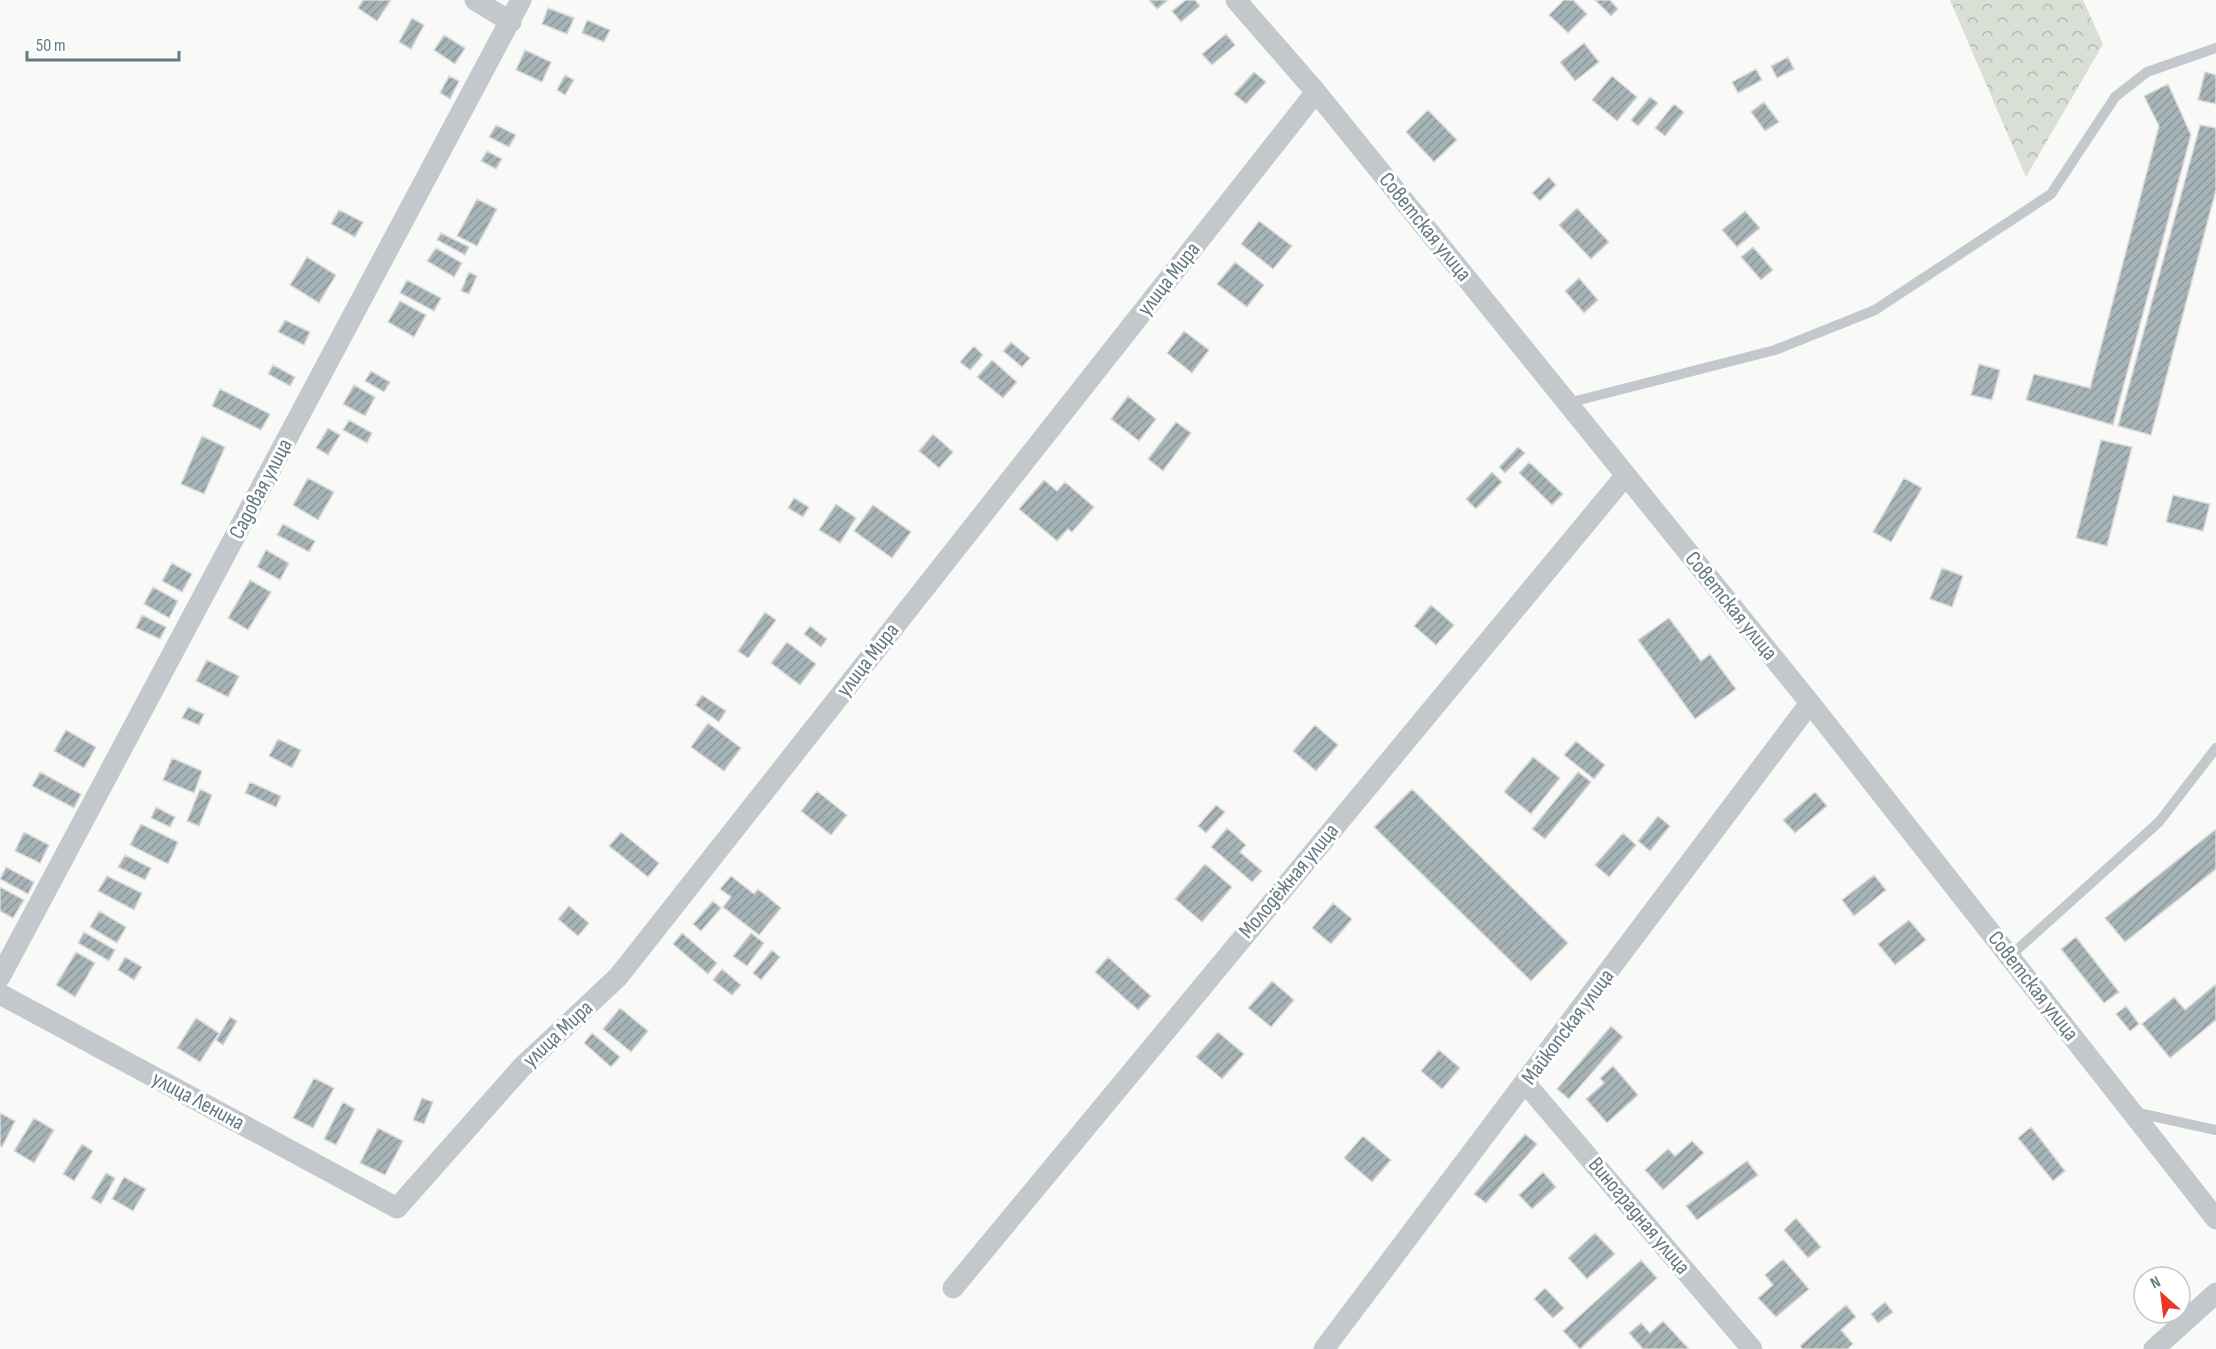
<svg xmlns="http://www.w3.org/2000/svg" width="2216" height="1349" font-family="'Sofia Sans Condensed',sans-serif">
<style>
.forest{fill:url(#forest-crowns)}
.building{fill:url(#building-hatch);stroke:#dbdbd9;stroke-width:1.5}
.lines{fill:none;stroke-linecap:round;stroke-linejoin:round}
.service{stroke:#c2c8cb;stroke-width:10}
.minor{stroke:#c2c8cb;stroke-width:21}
.labels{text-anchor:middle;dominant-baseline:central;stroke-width:6;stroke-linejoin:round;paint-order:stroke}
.street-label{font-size:22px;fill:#637a83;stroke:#fff}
</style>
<defs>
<pattern id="forest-crowns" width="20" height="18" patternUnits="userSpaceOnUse" patternTransform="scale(1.5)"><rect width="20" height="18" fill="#dadfd6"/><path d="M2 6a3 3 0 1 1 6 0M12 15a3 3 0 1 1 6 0" fill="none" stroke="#b4bab3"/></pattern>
<pattern id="building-hatch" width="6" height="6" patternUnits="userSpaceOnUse" patternTransform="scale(1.5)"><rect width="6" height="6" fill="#a6b3b7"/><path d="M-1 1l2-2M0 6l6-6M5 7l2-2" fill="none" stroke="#8b979a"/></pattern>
</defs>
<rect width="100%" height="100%" fill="#f9f9f7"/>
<path class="forest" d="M1950 0H2083L2103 44 2026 177Z"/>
<path class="building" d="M363 0H391L377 21 358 8Z
M1149 0H1168L1157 9Z
M1186 0H1195L1200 6 1181 22 1172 11Z
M1564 0H1573L1587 14 1568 33 1549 15Z
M1595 0H1610L1618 9 1611 16Z
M548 8 574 18 567 34 542 24Z
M412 18 424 25 411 49 399 42Z
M587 20 610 30 604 42 582 33Z
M1226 34 1235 45 1212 65 1202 54Z
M444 35 465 48 455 64 434 50Z
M1584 43 1599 62 1575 81 1560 62Z
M525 50 551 62 542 82 516 70Z
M1788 57 1794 69 1777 78 1771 66Z
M1756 69 1762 80 1738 93 1732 82Z
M1254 72 1266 82 1246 104 1234 94Z
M2205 72 2216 75V104L2198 100Z
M565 75 574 80 565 95 557 90Z
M449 76 459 81 450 99 440 93Z
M1612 76 1637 97 1617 121 1592 100Z
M2168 84 2191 135 2113 425 2026 400 2034 374 2090 388 2159 126 2144 96Z
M1650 97 1658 103 1638 126 1631 120Z
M1764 102 1779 122 1765 131 1751 112Z
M1674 104 1684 112 1665 136 1655 128Z
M1428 110 1457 140 1434 162 1406 132Z
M496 125 516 135 509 147 489 137Z
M2200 125 2216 128V190L2151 435 2118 426Z
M487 151 502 159 496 169 481 161Z
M1549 177 1556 185 1540 201 1532 193Z
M477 199 497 209 477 246 457 236Z
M1577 208 1609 242 1591 259 1559 225Z
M339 210 363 222 355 237 331 224Z
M1745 211 1760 228 1737 247 1722 230Z
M1259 221 1292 246 1273 269 1241 244Z
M441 233 469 247 465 255 437 240Z
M1753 247 1773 270 1761 280 1741 257Z
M436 248 462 263 454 277 427 261Z
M307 257 336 275 319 303 290 285Z
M1235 262 1264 285 1247 307 1217 284Z
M469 272 477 276 469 294 461 291Z
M1579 278 1598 300 1584 313 1565 291Z
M407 280 441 298 434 311 400 293Z
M400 301 426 315 414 337 388 322Z
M285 320 310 332 304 345 278 332Z
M1184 331 1209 350 1192 373 1167 353Z
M1011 342 1030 358 1022 367 1003 351Z
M974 346 983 355 970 370 960 362Z
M992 360 1017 382 1003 398 977 377Z
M1979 364 2000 370 1992 400 1971 395Z
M273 365 295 377 290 386 268 374Z
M371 371 390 382 384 392 365 381Z
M354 385 375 397 365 416 343 404Z
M220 389 270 414 261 430 212 406Z
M1128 396 1156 419 1139 441 1111 419Z
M349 420 372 433 367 443 343 430Z
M1176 422 1191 433 1163 471 1148 459Z
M328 428 340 435 328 455 316 448Z
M933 434 953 452 939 468 919 451Z
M202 436 225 447 204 494 181 484Z
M2101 440 2132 447 2107 546 2076 538Z
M1518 447 1525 453 1505 473 1499 467Z
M1529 462 1563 494 1552 505 1519 473Z
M1492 472 1502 482 1476 509 1466 499Z
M308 478 334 492 318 520 293 505Z
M1904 478 1922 488 1891 542 1873 532Z
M1044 480 1057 491 1065 482 1094 507 1072 532 1068 529 1057 541 1019 509Z
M2173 495 2210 504 2203 531 2166 522Z
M794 498 809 507 803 517 788 508Z
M836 504 856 518 840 543 819 530Z
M873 505 911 532 892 558 854 531Z
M283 524 315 541 309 552 277 535Z
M266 550 289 563 280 580 257 567Z
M172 563 192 574 182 592 162 581Z
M1942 568 1963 576 1952 607 1930 599Z
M250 580 271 592 248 630 228 618Z
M153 587 178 601 169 618 144 604Z
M1431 605 1454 625 1436 645 1414 626Z
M765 612 776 620 748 658 738 651Z
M142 615 166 627 160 639 136 628Z
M1669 618 1701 661 1710 654 1736 689 1695 719 1638 640Z
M810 626 827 639 821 647 804 634Z
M787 642 816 664 800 685 771 663Z
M207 660 239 676 228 697 196 681Z
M702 695 726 711 719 722 695 705Z
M188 707 204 714 199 725 182 718Z
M708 723 741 748 724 771 691 747Z
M1315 725 1338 745 1316 771 1293 751Z
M66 730 96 747 84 768 54 751Z
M278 739 301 750 292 768 269 756Z
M1576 741 1605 765 1594 779 1564 755Z
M1533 757 1560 778 1531 814 1504 792Z
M172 758 202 771 194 793 163 780Z
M40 772 81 794 74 808 32 786Z
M1578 772 1591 782 1545 839 1532 829Z
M250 782 281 796 276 807 245 793Z
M200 789 212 795 199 826 187 821Z
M1412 789 1568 943 1531 981 1374 827Z
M817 791 847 815 831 835 801 811Z
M1815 792 1827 806 1795 833 1783 820Z
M1216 805 1225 812 1206 833 1198 826Z
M156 807 175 817 170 827 151 818Z
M1658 816 1670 826 1650 851 1638 841Z
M141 824 178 842 168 864 130 845Z
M1227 828 1246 845 1240 852 1262 871 1252 882 1211 847Z
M2216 829V869L2125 942 2105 918Z
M24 832 49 845 40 863 15 851Z
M621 832 659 863 648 877 609 846Z
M1623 833 1636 845 1609 877 1595 865Z
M125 855 151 868 145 880 118 867Z
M1205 864 1232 887 1202 922 1175 899Z
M6 867 34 882 28 894 0 879Z
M1874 875 1886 890 1854 916 1842 900Z
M107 876 142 893 134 910 98 891Z
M731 876 754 894 758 889 781 908 759 935 723 907 731 897 720 889Z
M0 887 24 900 13 918 0 911Z
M713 901 721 908 701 931 693 924Z
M1333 903 1352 919 1331 944 1312 928Z
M569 906 589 923 578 936 558 919Z
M99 911 126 927 117 943 90 927Z
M1909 920 1926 940 1895 965 1878 944Z
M84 932 115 950 109 961 78 943Z
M682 933 717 963 708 974 673 944Z
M751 933 764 943 747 966 733 956Z
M2076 937 2119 992 2104 1003 2061 949Z
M772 950 780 957 761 980 753 973Z
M76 952 95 963 75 997 56 985Z
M125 957 142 967 134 980 118 970Z
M1108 957 1151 996 1138 1010 1095 972Z
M722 969 741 985 732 995 713 980Z
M1272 981 1294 1000 1271 1027 1248 1008Z
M2216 984V1020L2170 1058 2142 1024 2174 997 2185 1010Z
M2126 1006 2139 1024 2130 1031 2116 1014Z
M620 1008 648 1031 631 1052 603 1029Z
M230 1017 237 1021 223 1045 216 1040Z
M196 1018 219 1033 200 1062 177 1048Z
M1611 1026 1623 1037 1569 1099 1557 1089Z
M1218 1032 1244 1054 1222 1079 1196 1057Z
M592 1033 620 1057 611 1067 584 1043Z
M1439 1050 1460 1068 1442 1089 1421 1071Z
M1613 1066 1638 1095 1607 1123 1586 1099 1604 1083 1600 1078Z
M314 1078 334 1088 313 1128 293 1118Z
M422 1098 433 1102 424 1124 413 1120Z
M343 1102 355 1109 336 1145 324 1139Z
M0 1113 15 1121 2 1147 0 1146Z
M34 1118 54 1130 34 1163 14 1151Z
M2031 1127 2065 1171 2053 1181 2018 1138Z
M378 1128 403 1141 385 1175 360 1163Z
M1525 1134 1537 1144 1486 1203 1474 1194Z
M1363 1136 1391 1160 1372 1182 1344 1158Z
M1692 1141 1704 1153 1663 1190 1645 1170 1668 1149 1675 1156Z
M82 1144 93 1151 74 1181 63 1174Z
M1747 1161 1758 1175 1697 1220 1686 1206Z
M1543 1172 1556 1187 1532 1209 1519 1195Z
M106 1173 115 1178 101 1204 91 1198Z
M124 1177 146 1189 133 1211 112 1199Z
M1796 1218 1821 1247 1808 1258 1784 1230Z
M1595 1233 1615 1254 1587 1279 1568 1258Z
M1783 1259 1809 1289 1776 1317 1758 1298 1773 1285 1765 1275Z
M1641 1260 1657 1278 1580 1349 1563 1331Z
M1545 1288 1564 1308 1553 1318 1534 1299Z
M1885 1302 1893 1312 1878 1323 1871 1314Z
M1846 1305 1856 1317 1841 1330 1853 1344 1847 1349H1802L1800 1346Z
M1663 1321 1689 1349H1643L1629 1333 1641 1323 1650 1333Z"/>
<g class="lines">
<path class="service" d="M1568 403 1775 350 1875 310 2051 194 2115 97 2147 72 2216 48
M2009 957 2159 822 2216 748
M2134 1112 2216 1130"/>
<path class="minor" d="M475 0 511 22
M1236 0 1316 92 1810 703 2216 1219
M0 977 521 0
M0 994 397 1208 522 1067 618 977 1316 92
M1526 1084 1752 1349
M953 1288 1626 475
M1324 1349 1810 703
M2154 1349 2216 1293"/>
</g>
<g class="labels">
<g class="street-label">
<text transform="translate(1425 227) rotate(51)">Советская улица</text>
<text transform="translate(1169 279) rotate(-52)">улица Мира</text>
<text transform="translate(261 489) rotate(-62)">Садовая улица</text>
<text transform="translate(1731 606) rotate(51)">Советская улица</text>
<text transform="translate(868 660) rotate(-52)">улица Мира</text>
<text transform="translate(1289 881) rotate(-50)">Молодёжная улица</text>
<text transform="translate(2033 986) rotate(52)">Советская улица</text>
<text transform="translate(1568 1027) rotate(-53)">Майкопская улица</text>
<text transform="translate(558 1034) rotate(-43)">улица Мира</text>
<text transform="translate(198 1101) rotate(28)">улица Ленина</text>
<text transform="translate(1639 1216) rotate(50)">Виноградная улица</text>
</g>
</g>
<g transform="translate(2162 1295) rotate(332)"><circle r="28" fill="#ffffff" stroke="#c1cacd" stroke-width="1.5"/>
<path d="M0-4.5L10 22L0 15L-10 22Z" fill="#ea3626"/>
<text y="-9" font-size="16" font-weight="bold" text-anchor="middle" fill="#637a83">N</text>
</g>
<path d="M27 51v9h152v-9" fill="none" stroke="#637a83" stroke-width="3"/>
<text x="36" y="51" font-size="18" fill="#637a83" stroke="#ffffff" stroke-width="4.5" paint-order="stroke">50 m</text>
</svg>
